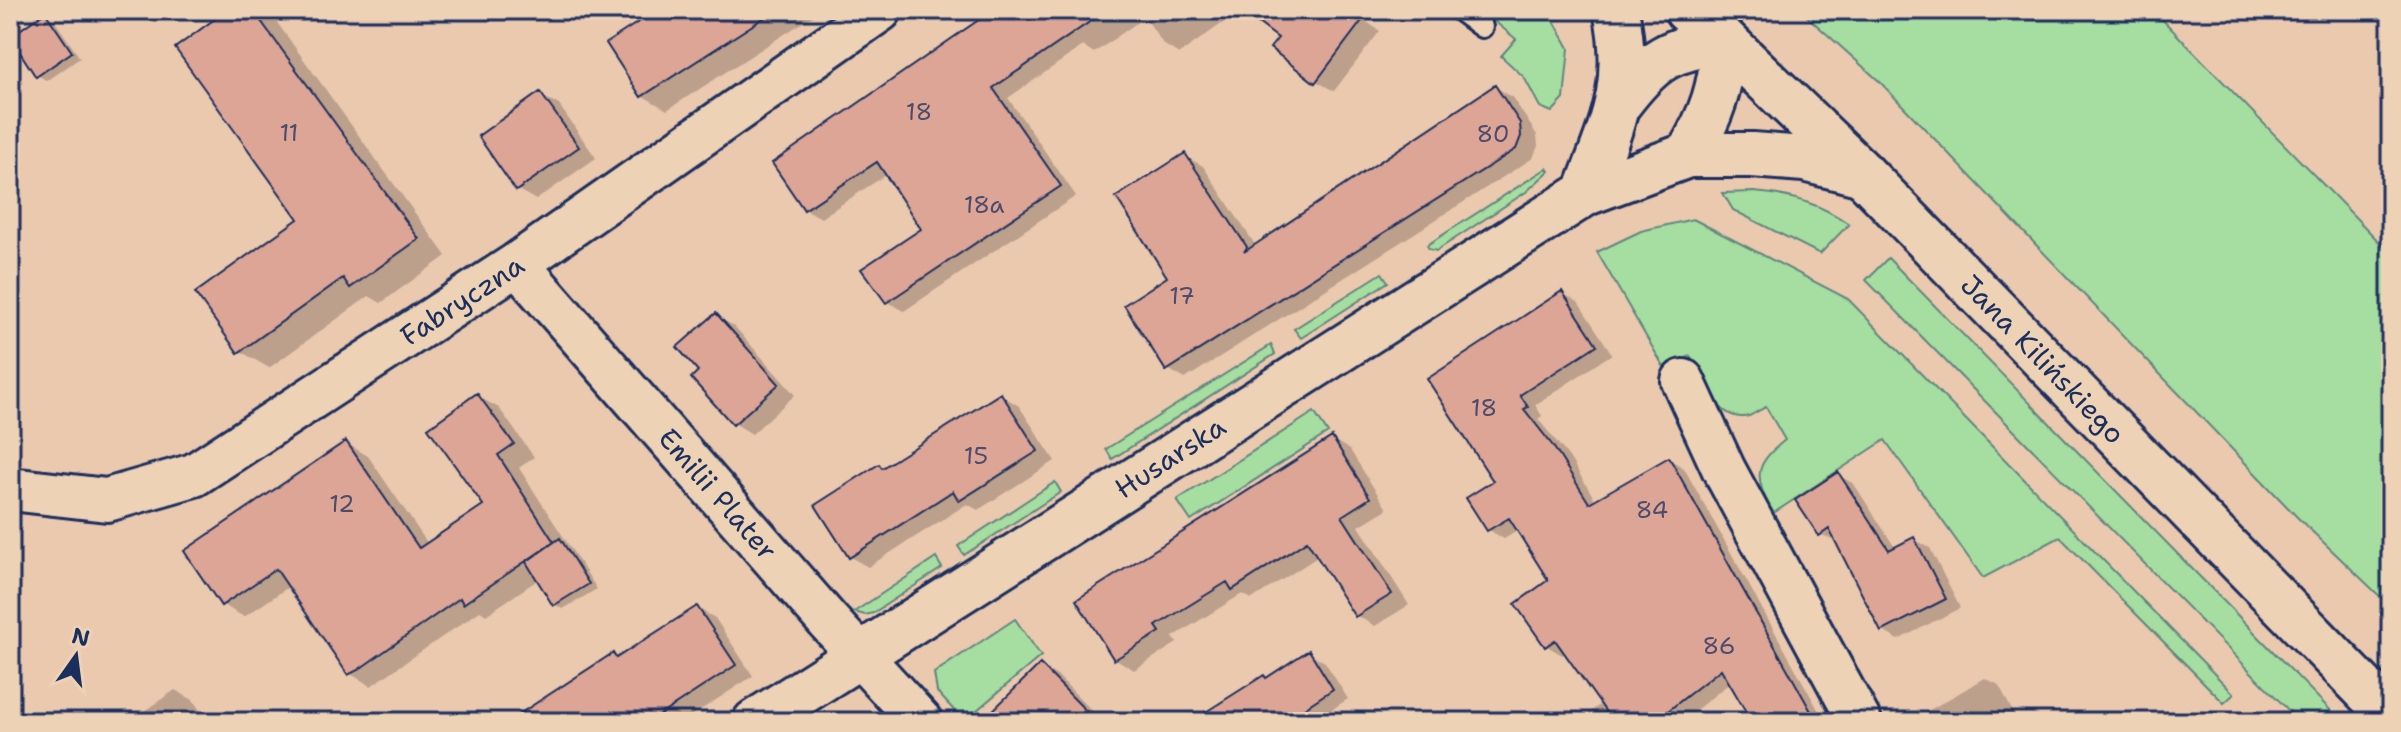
<svg xmlns="http://www.w3.org/2000/svg" width="2401" height="732" font-family="'Shantell Sans',sans-serif">
<style>
.green{fill:#a6dda0;stroke:#60867f;stroke-width:2}
.shadow{fill:#0003}
.building{fill:#dda596;stroke:#1b2f5e;stroke-width:2}
.lines{fill:none;stroke-linecap:round;stroke-linejoin:round}
.service-casing{stroke:#1b2f5e;stroke-width:26}
.minor-casing{stroke:#1b2f5e;stroke-width:48}
.tertiary-casing{stroke:#1b2f5e;stroke-width:50}
.secondary-casing{stroke:#1b2f5e;stroke-width:50}
.service{stroke:#eed2b5;stroke-width:20}
.minor{stroke:#eed2b5;stroke-width:42}
.tertiary{stroke:#eed2b5;stroke-width:44}
.secondary{stroke:#eed2b5;stroke-width:44}
.labels{text-anchor:middle;dominant-baseline:central;stroke-width:6;stroke-linejoin:round;paint-order:stroke}
.number-label{font-size:24px;fill:#4c4c6c}
.street-label{font-size:28px;fill:#1b2f5e;stroke:#eed2b5}
</style>
<rect width="100%" height="100%" fill="#ebc9af"/>
<filter id="ink" filterUnits="userSpaceOnUse"><feTurbulence type="fractalNoise" baseFrequency=".0125" numOctaves="2"/><feDisplacementMap in="SourceGraphic" scale="16" xChannelSelector="R" yChannelSelector="G"/><feConvolveMatrix kernelMatrix="1 2 1 2 8 2 1 2 1" color-interpolation-filters="sRGB"/></filter>
<g filter="url(#ink)">
<path class="green" d="M1481 10H1541L1553 19 1569 48 1564 99 1552 112 1540 107 1524 77 1501 56 1516 39Z
M1800 10H2153L2391 254V607L2297 517 1879 81Z
M1547 168 1549 171 1526 192 1436 251 1429 249 1427 245Z
M1754 192C1790 195 1819 203 1849 224L1820 254 1733 210 1723 193Z
M1693 219 1848 299 2234 694 2224 703 2060 537 1983 578 1885 440 1772 514C1756 477 1751 467 1785 440L1766 407C1761 409 1754 414 1749 416 1718 424 1700 377 1690 356L1665 369 1597 252 1641 231Z
M1888 258 2342 722H2300L1866 280Z
M1382 273 1388 282 1301 338 1294 329Z
M1271 345 1275 354 1112 459 1106 449Z
M1314 412 1328 433 1191 521 1177 500Z
M1055 482 1061 492 964 555 958 546Z
M936 558 942 568 873 613 865 615 854 612Z
M1015 619 1041 656 964 721 937 692 934 673Z"/>
<path class="shadow" d="M231 10H262L273 17 446 256 381 303 369 296 269 368 240 351 301 219Z
M660 10H822L667 110 643 96Z
M997 10H1224L1230 18 1179 54 1163 44 1145 17 1094 53 1083 46 1008 98 1076 196 904 311 888 302 864 269 923 230 887 174 821 218 805 209Z
M1301 10H1349L1380 31 1334 91 1316 81Z
M45 15 54 20 80 58 47 81 38 75Z
M1495 87 1512 97 1537 135 1538 146 1533 158 1185 379 1168 369 1170 277 1185 156 1203 166 1256 246Z
M540 95 559 105 596 158 536 200 518 190Z
M1562 293 1578 302 1612 354 1535 405 1542 416 1538 419 1569 457 1596 501 1669 459 1684 468 1825 722H1756L1731 682 1681 722H1591L1585 716 1602 703 1566 652 1562 655 1547 646 1551 581 1519 530 1504 539 1489 530 1495 482 1430 379Z
M716 316 734 326 795 395 752 434 734 423 701 371Z
M1001 395 1019 406 1055 461 978 510 967 504 868 567 850 557 880 466 885 469Z
M477 396 499 408 534 457 519 468 597 589 563 609 554 604 539 579 486 615 480 611 371 686 349 673 290 586 244 617 223 605 346 443 368 456 428 544 486 506Z
M1332 439 1350 450 1387 509 1359 526 1409 605 1375 626 1357 616 1319 556 1252 599 1242 594 1173 637 1177 643 1134 670 1116 659 1079 600Z
M1838 475 1854 484 1896 549 1914 539 1930 548 1960 608 1898 640 1883 631 1838 542 1820 534Z
M697 608 715 618 753 676 682 722 669 718 662 722H527L613 655 619 659Z
M1309 653 1325 662 1348 699 1312 722H1194L1264 677 1268 679Z
M1040 666 1059 677 1103 722H991Z
M1985 678 1999 685 2018 722H1931L1926 712Z
M175 690 193 700 208 722H128Z"/>
<path class="building" d="M227 10H253L419 239 350 288 343 278 238 353 195 293 298 219 175 48Z
M657 10H776L641 97 606 43Z
M993 10H1107L993 88 1061 186 886 303 861 269 921 229 877 162 804 210 772 163Z
M1241 10H1370L1315 83 1270 48 1278 38Z
M45 12 72 52 36 77 10 37Z
M1495 85 1520 123 1521 136 1516 149 1166 371 1124 305 1167 277 1116 197 1185 153 1247 247 1244 252Z
M540 92 579 147 516 191 478 136Z
M1562 291 1597 345 1520 395 1528 407 1524 409 1553 446 1589 503 1669 457 1817 722H1752L1721 669 1654 722H1613L1555 640 1545 647 1515 604 1548 580 1509 518 1487 531 1466 498 1493 481 1427 379Z
M716 313 779 384 733 425 691 378 698 371 677 347Z
M477 393 514 444 498 455 554 542 463 604 460 598 358 670 348 675 276 569 221 606 184 551 346 441 419 548 483 505 428 428Z
M1001 393 1038 451 959 501 953 491 849 558 815 505 879 464 882 468Z
M1332 437 1370 498 1342 516 1392 594 1355 617 1307 541 1232 590 1227 582 1156 626 1160 632 1114 660 1076 600Z
M1838 472 1889 550 1914 537 1946 599 1881 632 1829 529 1819 536 1795 500Z
M560 538 589 584 553 606 526 562Z
M697 606 736 665 649 722H507L613 653 616 658Z
M1309 650 1333 689 1283 722H1190L1264 675 1266 678Z
M1040 664 1097 722H981Z"/>
<g class="lines">
<g class="service-casing">
<path id="service" d="M1459 10 1482 27"/>
</g>
<g class="minor-casing">
<path id="minor" d="M517 264 829 622 921 722
M1683 381 1724 470 1860 722
M10 489 107 500 194 475 517 264 880 10"/>
</g>
<g class="tertiary-casing">
<path id="tertiary" d="M1619 103C1653 58 1669 49 1725 41 1720 89 1713 113 1688 155
M1586 193C1612 123 1632 87 1616 10
M755 722 1586 193 1688 155H1752L1804 159 1863 174"/>
</g>
<g class="secondary-casing">
<path id="secondary" d="M1687 10 1725 41 1863 174 2391 716"/>
</g>
<use href="#service" class="service"/>
<use href="#minor" class="minor"/>
<use href="#tertiary" class="tertiary"/>
<use href="#secondary" class="secondary"/>
</g>
</g>
<g class="labels">
<g class="number-label">
<text x="919" y="112">18</text>
<text x="289" y="133">11</text>
<text x="1493" y="134">80</text>
<text x="984" y="205">18a</text>
<text x="1182" y="296">17</text>
<text x="1484" y="408">18</text>
<text x="976" y="456">15</text>
<text x="342" y="504">12</text>
<text x="1652" y="510">84</text>
<text x="1719" y="646">86</text>
</g>
<g class="street-label">
<text transform="translate(462 300) rotate(-33)">Fabryczna</text>
<text transform="translate(2043 359) rotate(46)">Jana Kilińskiego</text>
<text transform="translate(1170 457) rotate(-33)">Husarska</text>
<text transform="translate(718 494) rotate(49)">Emilii Plater</text>
</g>
</g>
<rect width="2401" height="732" fill="none" stroke="#eed2b5" stroke-width="40"/>
<rect x="20" y="20" width="2361" height="692" fill="none" stroke="#1b2f5e" stroke-width="3" filter="url(#ink)"/>
<g transform="translate(76 656) rotate(14)" stroke="#eed2b5" stroke-width="6" paint-order="stroke">
<path d="M0-6L14 30L0 20L-14 30Z" fill="#1b2f5e"/>
<text y="-12" font-size="22" font-weight="bold" text-anchor="middle" fill="#1b2f5e">N</text>
</g>
</svg>
